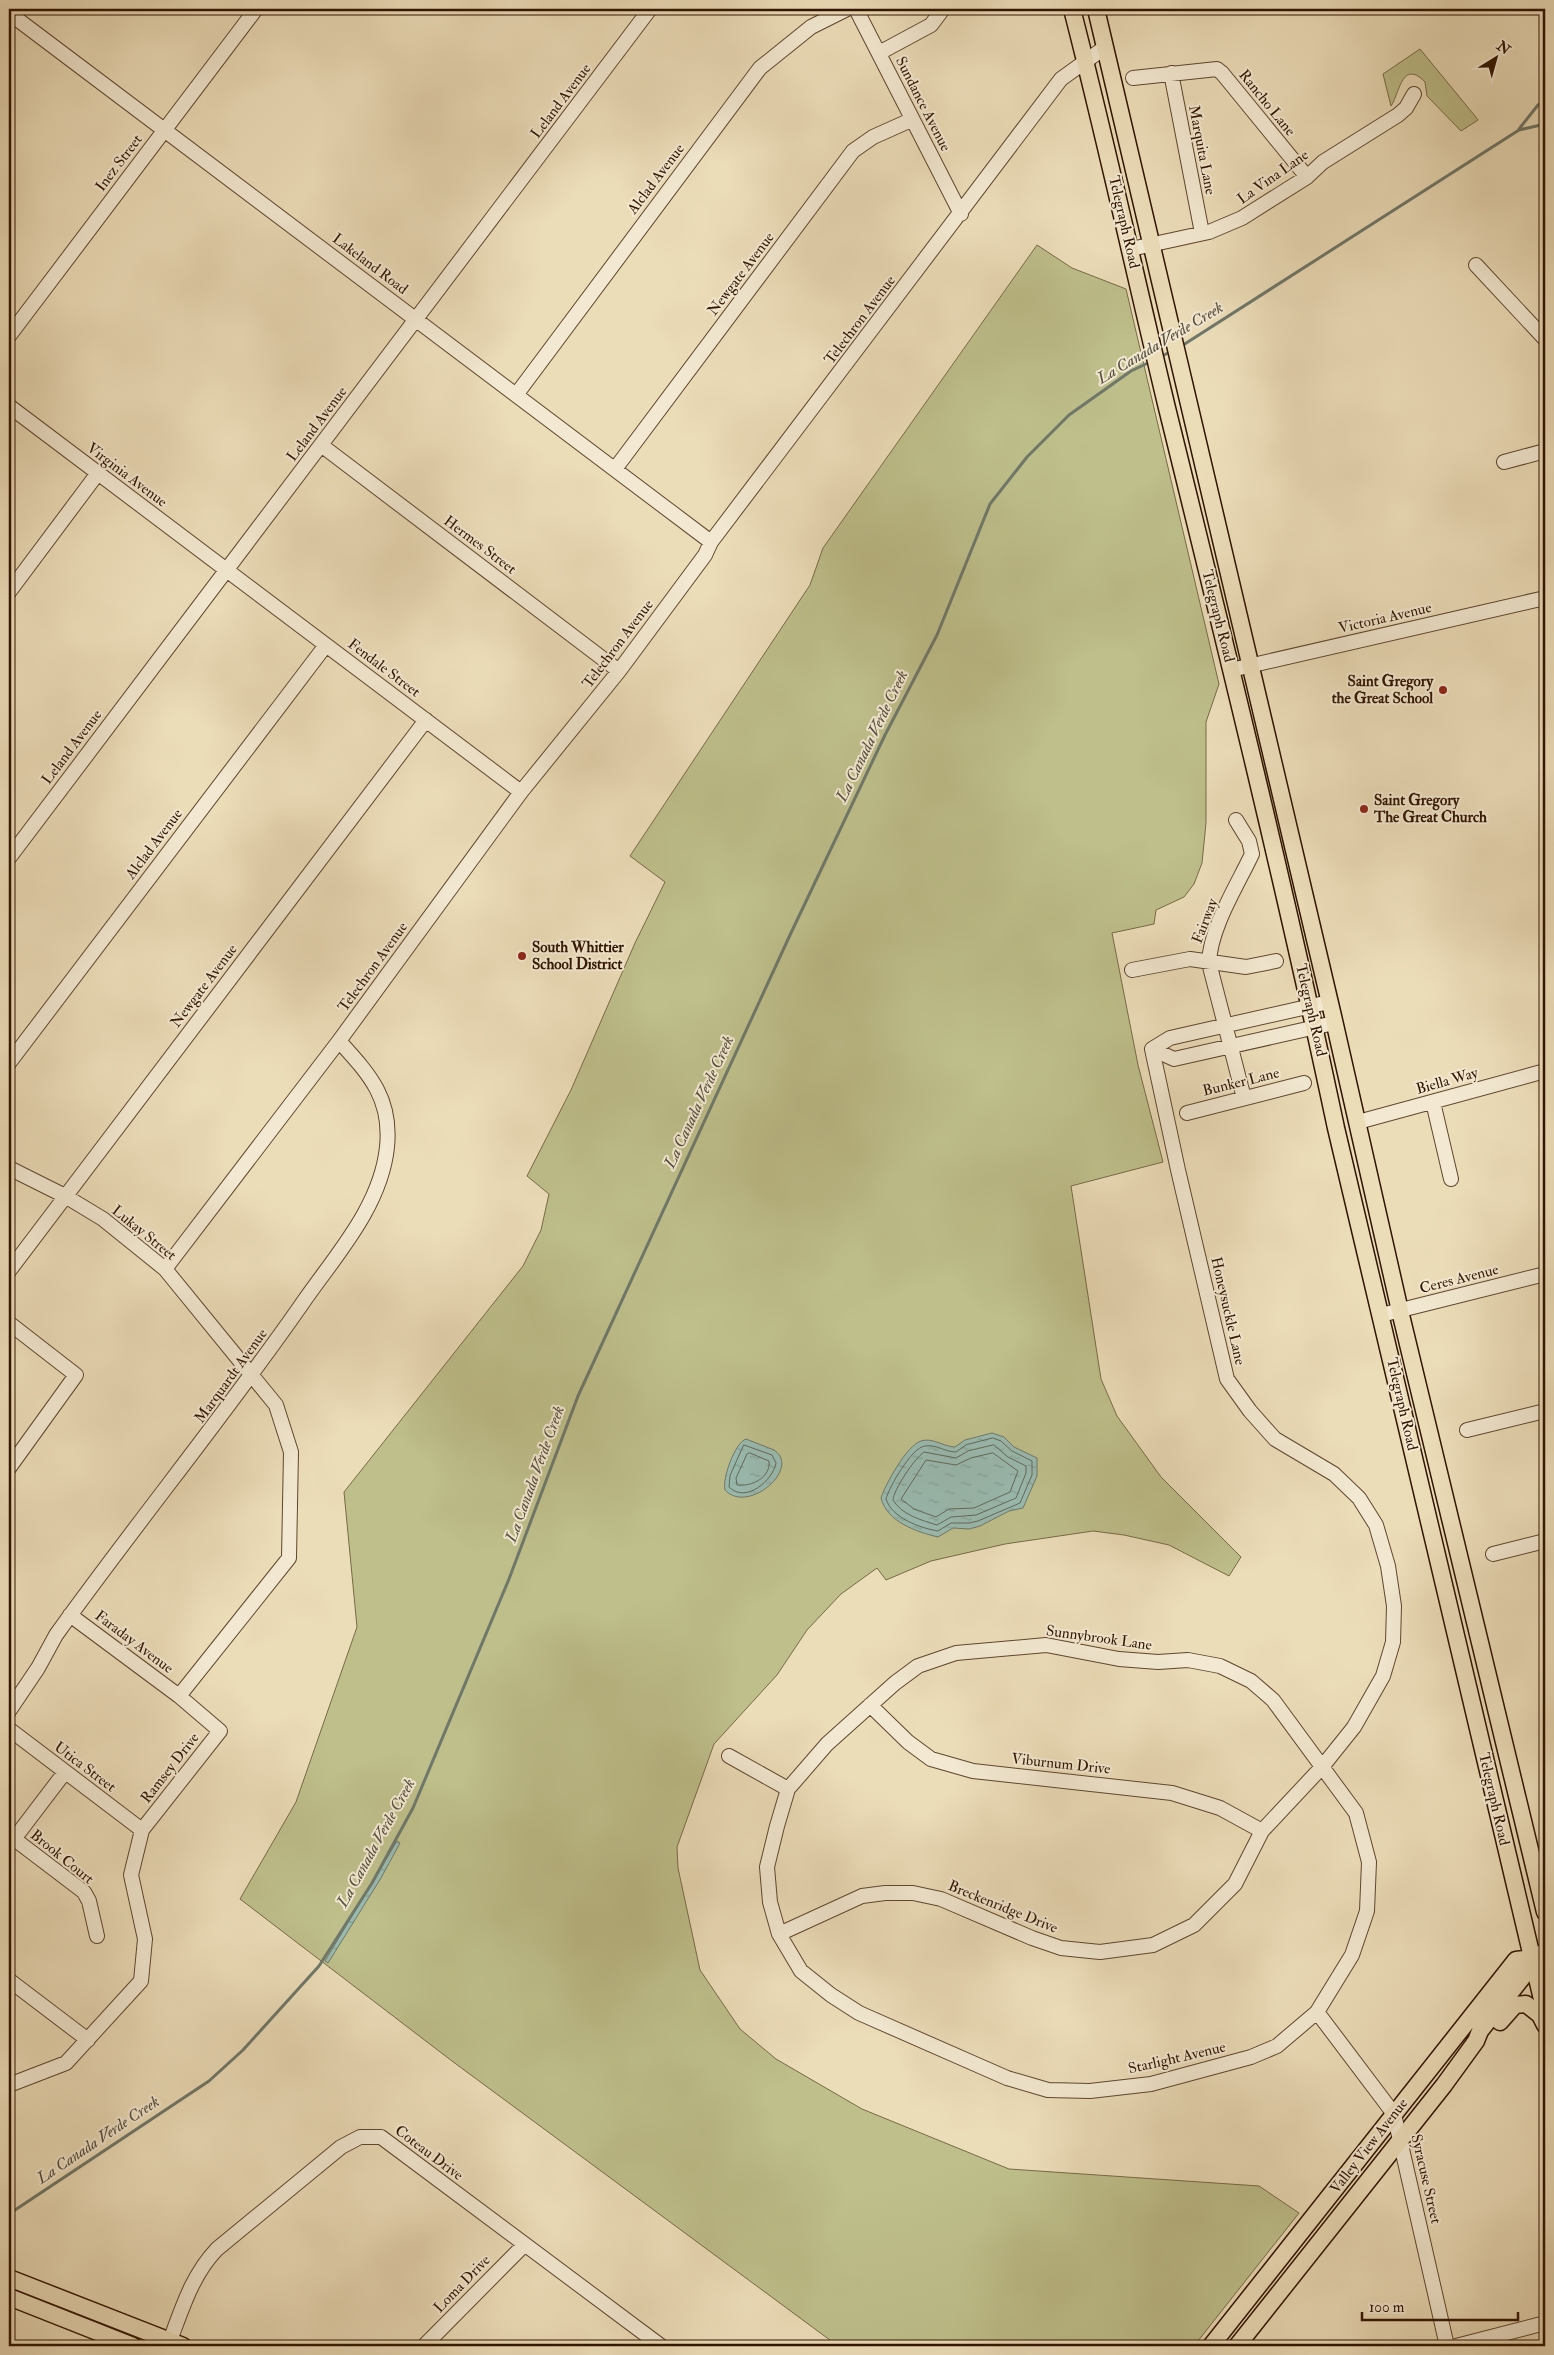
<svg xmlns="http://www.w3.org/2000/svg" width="1554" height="2355" font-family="'IM FELL Double Pica',serif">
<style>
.grass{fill:#bebf8b;stroke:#776a46}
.water{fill:url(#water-ripples);stroke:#6f786a}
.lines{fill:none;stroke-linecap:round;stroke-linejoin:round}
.shore{stroke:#646858;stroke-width:1}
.stream{stroke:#6f786a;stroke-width:3}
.minor-casing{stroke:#5f462e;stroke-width:16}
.major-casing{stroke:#301400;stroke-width:19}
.minor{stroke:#f3e9d2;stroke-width:14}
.major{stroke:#ecddb9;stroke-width:16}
.poi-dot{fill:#8f2418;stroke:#f3e9d2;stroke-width:2}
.labels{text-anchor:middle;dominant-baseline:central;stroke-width:4;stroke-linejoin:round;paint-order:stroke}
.street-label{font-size:15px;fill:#301400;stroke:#f3e9d2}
.poi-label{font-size:15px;font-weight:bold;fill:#301400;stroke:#f3e9d2;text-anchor:start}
.water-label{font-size:16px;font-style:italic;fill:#554e3e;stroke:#f3e9d2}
</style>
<defs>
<pattern id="water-ripples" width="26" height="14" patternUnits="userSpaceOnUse" patternTransform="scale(1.25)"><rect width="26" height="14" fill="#99bbb1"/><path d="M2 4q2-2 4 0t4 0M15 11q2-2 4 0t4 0" fill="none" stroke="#84a096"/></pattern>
</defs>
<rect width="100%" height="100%" fill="#ecddb9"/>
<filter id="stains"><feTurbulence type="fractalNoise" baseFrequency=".004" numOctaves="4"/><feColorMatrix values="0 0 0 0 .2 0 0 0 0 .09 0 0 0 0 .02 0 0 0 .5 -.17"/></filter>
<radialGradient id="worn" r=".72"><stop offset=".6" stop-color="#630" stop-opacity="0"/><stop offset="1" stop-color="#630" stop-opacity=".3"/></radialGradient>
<path class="grass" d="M1420 49 1475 116 1478 120 1461 131 1427 96 1425 82C1402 58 1399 95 1391 106L1383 74Z
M1037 245 1072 268 1126 289 1219 684 1206 722V823L1202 863 1194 884 1184 897 1156 910 1154 924 1112 933 1138 1065 1163 1162 1071 1186 1101 1379 1117 1416 1161 1477 1241 1557 1229 1576 1169 1545 1124 1535 1093 1531 1005 1544 931 1561 886 1580 877 1568 841 1594 807 1630 777 1675 714 1744 677 1847 678 1868 700 1970 740 2029 776 2059 862 2109 1009 2169 1259 2186 1299 2213 1194 2346H838L452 2061 240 1899 296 1802 357 1627 344 1492 523 1266 541 1230 549 1194 527 1176 571 1090 635 943 665 882 630 856 810 585 823 548Z"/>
<path class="water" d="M992 1433 1004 1437 1014 1447 1037 1458V1476L1023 1508 1009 1511 980 1526 969 1529 953 1528 938 1537C917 1532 887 1522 881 1498 885 1485 907 1445 921 1441 932 1437 944 1447 955 1447L965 1440Z
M746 1439 774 1450C802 1468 748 1515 725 1490 722 1478 735 1443 746 1439Z
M397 1841 400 1843 381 1878 328 1963 325 1961Z"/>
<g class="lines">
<path class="shore" d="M993 1438 1001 1441 1012 1451 1032 1461V1475L1020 1503 978 1521 969 1523H951L938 1531C920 1528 892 1518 886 1499 889 1487 912 1447 925 1446 936 1444 945 1452 956 1452L966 1445Z
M744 1445 772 1455 776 1463C773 1480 746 1504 729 1487L730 1476Z
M994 1445 1008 1457 1026 1466V1473L1016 1498 976 1515 951 1517 937 1525C921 1520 902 1515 893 1500 894 1489 914 1459 924 1452L956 1458 968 1451Z
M750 1453 769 1461C771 1477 752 1487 737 1485L736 1478 747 1454Z
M993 1453 1018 1471 1010 1492 974 1508 949 1509 936 1517 914 1509 901 1499 926 1460 956 1465 971 1458Z"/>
<path class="stream" d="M1519 129 1538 105 1545 100
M1180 347 1519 130 1545 124
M1160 357 1172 351
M9 2214 209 2081 243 2050 319 1966 372 1883 413 1808 509 1579 578 1396 790 935 885 735 937 635 990 504 1027 457 1069 415 1131 371 1150 362"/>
<g class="minor-casing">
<path id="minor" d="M856 9 961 214
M9 13 711 542
M879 53 931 25 943 9
M1171 73 1202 233
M1133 78 1217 69 1222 73 1307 177
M1131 249 1209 232 1242 218 1307 177 1323 162 1398 115 1406 108 1414 94
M1476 265 1545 339
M9 336 256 9
M516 395 760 68 811 27 847 9
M9 406 521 792
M321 445 619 671
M1504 462 1545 451
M615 469 853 151 873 137 911 120
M9 592 98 473
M1231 670 1545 598
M1236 820 1249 841 1252 854C1237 886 1210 928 1209 963L1244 1098
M9 858 650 9
M1132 970 1190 959 1246 967 1276 961
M1152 1049 1174 1059 1334 1023
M1152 1049 1170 1038 1329 1002
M9 1063 326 645
M1433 1102 1451 1179
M1187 1113 1304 1083
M1358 1122 1545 1071
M9 1168 65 1196 103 1219 165 1269 276 1405 291 1452 289 1558 179 1696 220 1731 142 1830 131 1875 145 1939 141 1981 66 2063 9 2085
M165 1269 339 1041 521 792 619 671 705 555 711 542 1061 79 1104 48
M9 1271 426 720
M1381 1315 1545 1274
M9 1323 76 1375 9 1468
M1467 1430 1545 1411
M1493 1554 1545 1541
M70 1615 179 1696
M1046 1645 1119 1659 1158 1662 1188 1660 1220 1666 1251 1681 1273 1700 1356 1813 1369 1862 1367 1911 1352 1955 1317 2012 1277 2046 1251 2057 1151 2084 1090 2091 1048 2090 1007 2078 859 2013 831 1995 801 1971 779 1934 770 1902 767 1867 777 1826 788 1789 827 1744 895 1683 918 1666 956 1653Z
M870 1705 908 1742 931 1759 973 1771 1172 1793 1220 1808 1262 1831
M9 1711 38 1668 56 1635C137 1522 225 1415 304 1301 336 1255 381 1206 387 1147 392 1098 369 1074 339 1041
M9 1729 142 1830
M729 1756 788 1789
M9 1835 84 1892 89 1901 97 1936
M14 1839 65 1772
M779 1934 862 1896 885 1893H913L941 1899 1032 1938 1061 1948 1100 1952 1153 1945 1194 1925 1235 1884 1262 1831 1322 1767 1354 1727 1383 1676 1393 1642 1394 1606 1388 1566 1376 1525 1359 1498 1334 1474 1275 1439 1250 1411 1227 1379 1178 1170 1152 1049
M9 1980 88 2040
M1317 2012 1394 2114 1447 2346
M168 2346C181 2312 191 2276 217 2249L341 2147 360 2137H381L661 2346
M424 2346 524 2245
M1456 2346 1545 2323"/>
</g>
<g class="major-casing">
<path id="major" d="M1072 9C1106 141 1135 275 1167 408 1226 647 1285 887 1336 1128L1545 2012
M1096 9 1333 1016 1400 1311 1545 1912
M1500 2022 1515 2005 1526 2004 1540 2015 1545 2025
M9 2278 183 2346
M9 2297 133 2346
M1211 2346 1516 1960 1533 1958 1545 1952
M1237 2346 1444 2085 1476 2041 1480 2031 1522 1978 1533 1958"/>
</g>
<use href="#minor" class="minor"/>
<use href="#major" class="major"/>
</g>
<g class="poi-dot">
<circle cx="1443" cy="690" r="5"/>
<circle cx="1364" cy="809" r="5"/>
<circle cx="522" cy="956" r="5"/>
</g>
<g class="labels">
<g class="street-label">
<text transform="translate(561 101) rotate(-53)">Leland Avenue</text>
<text transform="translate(1267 103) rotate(51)">Rancho Lane</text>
<text transform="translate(923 104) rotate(63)">Sundance Avenue</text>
<text transform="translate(1202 150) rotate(79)">Marquita Lane</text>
<text transform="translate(119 163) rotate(-53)">Inez Street</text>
<text transform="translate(1273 177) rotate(-35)">La Vina Lane</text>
<text transform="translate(656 179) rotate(-53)">Alclad Avenue</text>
<text transform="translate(1124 222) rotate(77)">Telegraph Road</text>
<text transform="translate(370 264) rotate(37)">Lakeland Road</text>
<text transform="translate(741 274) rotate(-53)">Newgate Avenue</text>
<text transform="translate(860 320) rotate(-53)">Telechron Avenue</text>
<text transform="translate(317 424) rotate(-53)">Leland Avenue</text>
<text transform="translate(127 475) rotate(37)">Virginia Avenue</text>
<text transform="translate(480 545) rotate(37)">Hermes Street</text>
<text transform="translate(1218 616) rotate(76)">Telegraph Road</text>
<text transform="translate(1385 618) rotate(-13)">Victoria Avenue</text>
<text transform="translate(618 644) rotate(-53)">Telechron Avenue</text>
<text transform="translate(384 668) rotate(37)">Fendale Street</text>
<text transform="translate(72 747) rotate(-53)">Leland Avenue</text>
<text transform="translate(154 844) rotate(-53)">Alclad Avenue</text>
<text transform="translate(1205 921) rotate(-69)">Fairway</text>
<text transform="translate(373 967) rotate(-54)">Telechron Avenue</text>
<text transform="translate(204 986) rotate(-53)">Newgate Avenue</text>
<text transform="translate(1311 1010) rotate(77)">Telegraph Road</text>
<text transform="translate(1447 1081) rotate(-16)">Biella Way</text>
<text transform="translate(1241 1082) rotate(-14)">Bunker Lane</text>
<text transform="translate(144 1233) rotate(39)">Lukay Street</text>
<text transform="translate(1459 1279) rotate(-14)">Ceres Avenue</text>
<text transform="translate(1228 1311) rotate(77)">Honeysuckle Lane</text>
<text transform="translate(231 1376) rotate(-54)">Marquardt Avenue</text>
<text transform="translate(1402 1404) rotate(77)">Telegraph Road</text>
<text transform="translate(1099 1638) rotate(8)">Sunnybrook Lane</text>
<text transform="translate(134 1642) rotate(37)">Faraday Avenue</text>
<text transform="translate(1061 1764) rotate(6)">Viburnum Drive</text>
<text transform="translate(85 1767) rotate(37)">Utica Street</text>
<text transform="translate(170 1768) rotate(-52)">Ramsey Drive</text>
<text transform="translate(1494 1799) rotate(77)">Telegraph Road</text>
<text transform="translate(62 1857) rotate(39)">Brook Court</text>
<text transform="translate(1003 1907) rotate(22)">Breckenridge Drive</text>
<text transform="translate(1177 2058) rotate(-13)">Starlight Avenue</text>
<text transform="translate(1369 2146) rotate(-52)">Valley View Avenue</text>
<text transform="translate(429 2153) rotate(37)">Coteau Drive</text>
<text transform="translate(1426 2179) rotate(77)">Syracuse Street</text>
<text transform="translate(462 2284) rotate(-46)">Loma Drive</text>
</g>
<g class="poi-label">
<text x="1433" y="681" text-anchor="end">Saint Gregory<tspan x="1433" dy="17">the Great School</tspan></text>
<text x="1374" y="800">Saint Gregory<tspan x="1374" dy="17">The Great Church</tspan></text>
<text x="532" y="947">South Whittier<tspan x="532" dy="17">School District</tspan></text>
</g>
<g class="water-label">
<text transform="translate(1160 343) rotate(-31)">La Canada Verde Creek</text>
<text transform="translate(872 736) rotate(-64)">La Canada Verde Creek</text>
<text transform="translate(699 1102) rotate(-65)">La Canada Verde Creek</text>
<text transform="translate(535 1474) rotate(-70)">La Canada Verde Creek</text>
<text transform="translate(376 1843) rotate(-61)">La Canada Verde Creek</text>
<text transform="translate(98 2140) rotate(-34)">La Canada Verde Creek</text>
</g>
</g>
<rect width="1554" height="2355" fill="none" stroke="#ecddb9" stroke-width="30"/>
<rect x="10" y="10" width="1534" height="2335" fill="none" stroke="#301400" stroke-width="2.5"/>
<rect x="15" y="15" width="1524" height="2325" fill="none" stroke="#301400"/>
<g transform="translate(1496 58) rotate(37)" stroke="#f3e9d2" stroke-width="4" paint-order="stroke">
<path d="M0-4L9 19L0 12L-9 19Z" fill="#301400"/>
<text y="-8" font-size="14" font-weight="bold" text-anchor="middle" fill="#301400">N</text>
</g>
<path d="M1362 2312v8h156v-8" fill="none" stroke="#301400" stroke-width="2.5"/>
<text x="1369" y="2312" font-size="15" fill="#301400" stroke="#f3e9d2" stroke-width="4" paint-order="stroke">100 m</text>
<rect width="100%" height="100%" filter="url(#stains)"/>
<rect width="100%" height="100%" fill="url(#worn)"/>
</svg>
